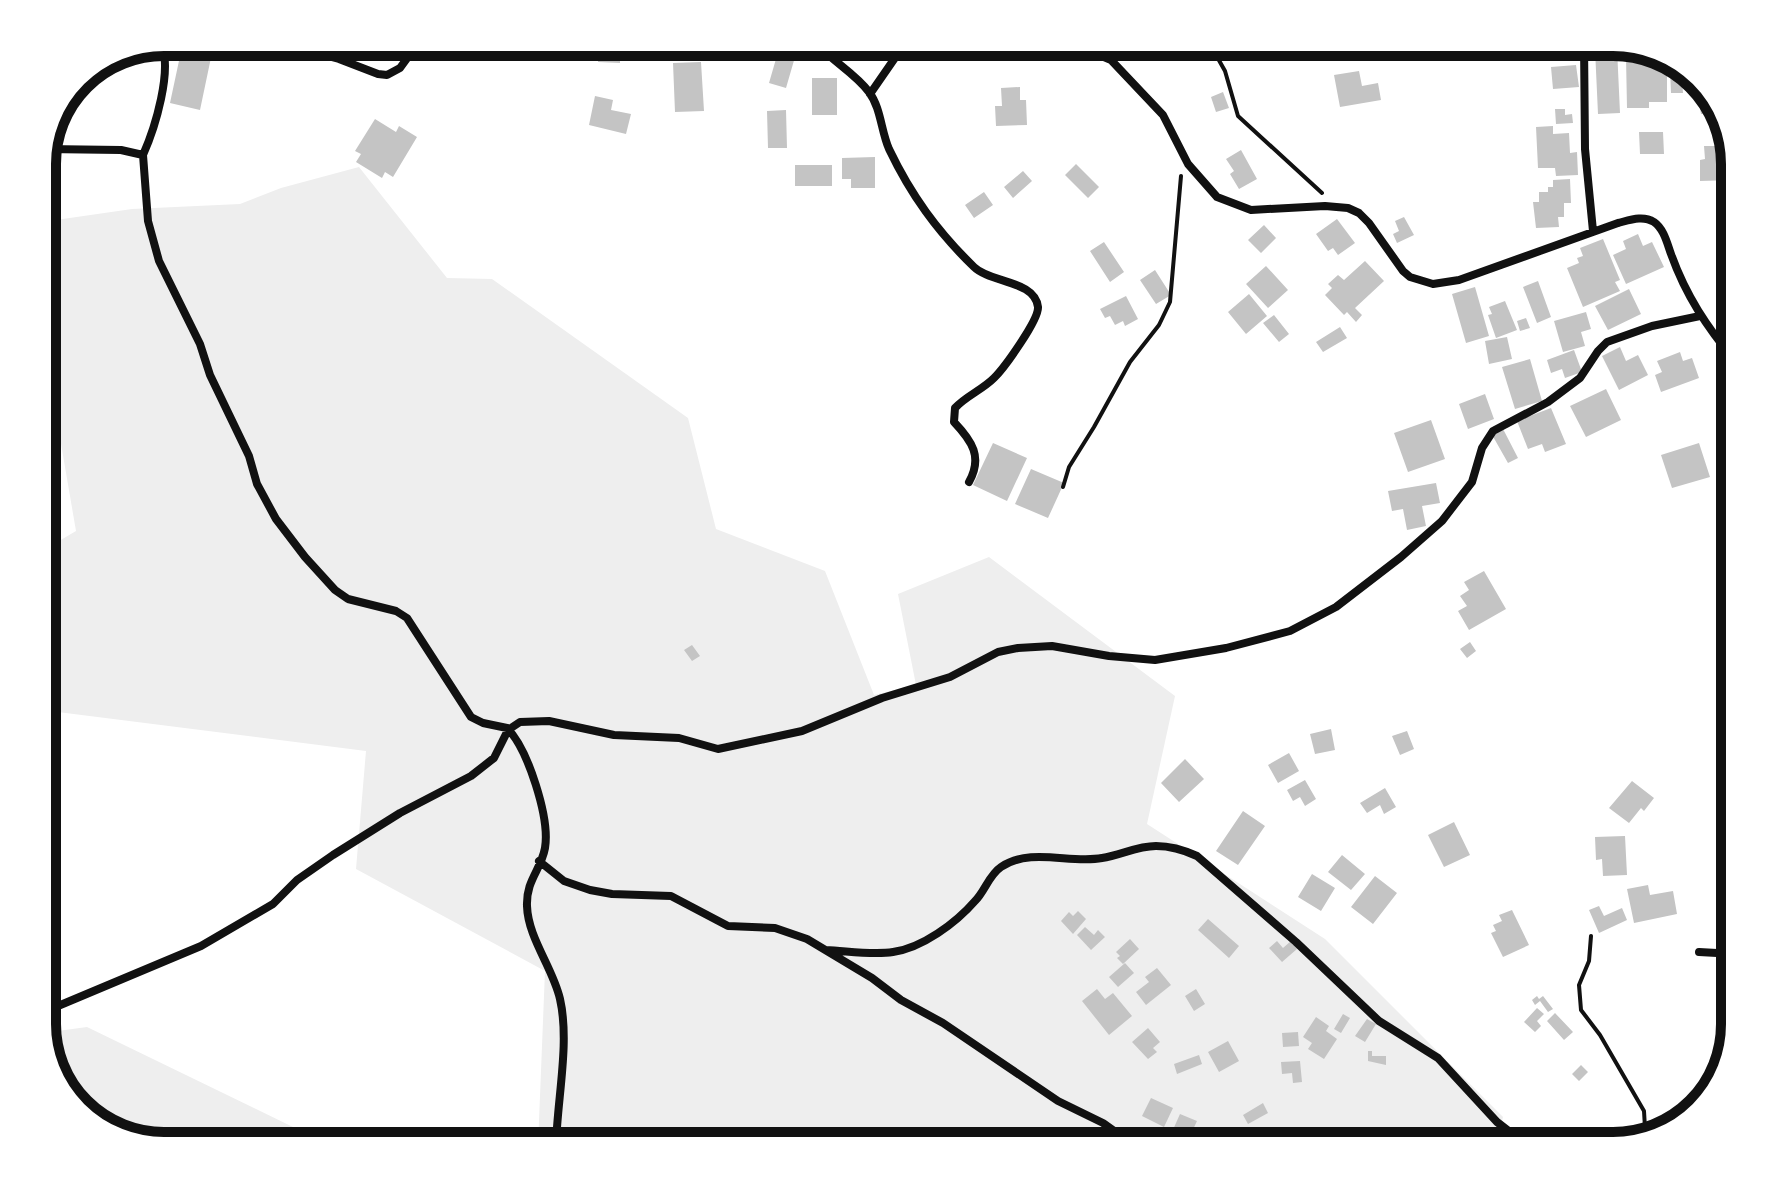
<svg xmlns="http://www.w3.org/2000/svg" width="1777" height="1188" font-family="Signika,sans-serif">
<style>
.green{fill:#eee}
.building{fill:#c4c4c4}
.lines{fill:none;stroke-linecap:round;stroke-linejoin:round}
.path{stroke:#111;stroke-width:4}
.minor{stroke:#111;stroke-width:8}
.rim{fill:none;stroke:#111;stroke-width:10}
</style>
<rect width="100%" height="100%" fill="#fff"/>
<path class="green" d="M359 167 447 278 492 279 688 418 716 529 825 571 874 695 916 685 898 594 989 557 1175 696 1147 824 1325 939 1503 1117 1496 1146H538L545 971 356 869 366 751 42 710V551L76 531 42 333V222L132 209 240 204 281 188Z
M87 1027 332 1146H164L96 1125 58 1085 43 1033Z"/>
<path class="building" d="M183 42 213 48 200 110 170 103Z
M831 42H870L869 52 831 49Z
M1617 48 1620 113 1598 114 1595 49Z
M599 50H620V63L598 62Z
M778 52 795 57 786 88 769 83Z
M1626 57 1667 58V102H1649V108H1627Z
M701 62 704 111 675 112 673 63Z
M1576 65 1579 87 1553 89 1551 67Z
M1681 68 1683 93H1671L1670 69Z
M1359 71 1362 86 1378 83 1381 100 1340 107 1334 75Z
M812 78H837V115H812Z
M1020 87V100H1026L1027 125 996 126 995 106H1002L1001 88Z
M1223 92 1229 108 1216 112 1211 97Z
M595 96 613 100 611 110 631 114 626 134 589 125Z
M1710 101 1712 113 1701 114 1699 102Z
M1555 109H1565V115L1572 114 1573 123 1556 124Z
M786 110 787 148H768L767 111Z
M375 119 396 132 399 126 417 137 393 177 385 172 382 178 356 162 361 154 355 151Z
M1553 126V134L1569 133 1570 153 1577 152 1578 175 1556 176 1555 168H1538L1536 127Z
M1639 132H1663L1664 154H1640Z
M1717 139H1729L1735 163V180L1700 181V160L1705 159 1704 146H1718Z
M1241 150 1257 179 1239 189 1230 174 1234 171 1226 159Z
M875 157V188H851V179H842V158Z
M1076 164 1099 187 1088 198 1065 175Z
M795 165H832V186H795Z
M1023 171 1032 181 1013 198 1004 187Z
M1570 179 1571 203H1564V217H1558L1559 227 1536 228 1533 202H1539V192H1548V187H1553V180Z
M984 192 993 205 974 218 965 205Z
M1404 217 1414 235 1397 243 1393 234 1399 231 1395 221Z
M1337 219 1355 243 1338 255 1333 248 1328 251 1316 234Z
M1264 225 1276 238 1261 253 1248 240Z
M1735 228V281L1724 284 1716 261 1721 259 1717 246 1724 244 1720 233Z
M1638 234 1643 246 1652 242 1664 267 1626 284 1613 255 1626 249 1623 241Z
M1603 239 1620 280 1615 282 1620 291 1583 307 1567 268 1579 263 1577 258 1583 256 1580 248Z
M1104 242 1124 272 1110 282 1090 251Z
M1365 261 1384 281 1355 308 1362 315 1356 322 1347 312 1344 315 1325 295 1332 288 1328 284 1338 275 1344 280Z
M1266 266 1288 290 1268 308 1246 284Z
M1155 270 1171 295 1156 304 1140 280Z
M1538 281 1551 317 1537 323 1523 287Z
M1475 287 1489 336 1466 343 1452 294Z
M1629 289 1641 314 1608 330 1595 306Z
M1249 294 1267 316 1246 334 1228 312Z
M1126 296 1138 319 1125 326 1123 321 1115 325 1110 316 1105 318 1100 309Z
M1505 301 1517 330 1496 338 1488 315 1492 314 1489 307Z
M1586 312 1591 329 1581 332 1585 346 1563 352 1554 321Z
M1274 315 1289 334 1279 342 1263 323Z
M1526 318 1530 328 1520 331 1517 321Z
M1340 327 1347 338 1323 352 1316 342Z
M1507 337 1512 359 1489 364 1485 341Z
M1620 347 1626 361 1638 355 1648 375 1619 390 1602 356Z
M1574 350 1582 372 1565 378 1562 369 1551 373 1547 360Z
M1680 352 1683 361 1692 358 1699 378 1661 392 1655 375 1662 372 1657 361Z
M1530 359 1542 401 1515 409 1502 367Z
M1606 389 1621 420 1586 437 1570 406Z
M1485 394 1494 419 1468 429 1459 404Z
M1551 408 1566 444 1545 452 1542 444 1528 449 1517 421Z
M1431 420 1445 459 1408 472 1394 433Z
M1502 427 1518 458 1508 463 1491 433Z
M993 443 1027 458 1007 501 973 485Z
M1699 443 1710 477 1672 488 1661 455Z
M1031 469 1064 483 1048 518 1015 504Z
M1436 483 1440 503 1422 506 1426 526 1407 530 1403 509 1392 511 1388 491Z
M1484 571 1506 609 1469 630 1458 611 1467 606 1460 596 1469 590 1464 582Z
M1470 642 1476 651 1467 658 1460 649Z
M692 645 700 656 692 661 684 650Z
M1331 729 1335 750 1315 754 1310 734Z
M1407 731 1414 749 1400 755 1392 736Z
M1289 753 1299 771 1278 783 1268 765Z
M1185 759 1204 779 1179 802 1161 783Z
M1305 780 1316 799 1305 806 1300 797 1293 801 1287 790Z
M1632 781 1654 798 1644 811 1641 808 1629 823 1609 808Z
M1385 788 1396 807 1384 814 1380 805 1367 813 1360 803Z
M1243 811 1265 826 1238 865 1216 851Z
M1454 822 1470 855 1444 867 1428 835Z
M1625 836 1627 875 1603 876 1602 859 1596 860 1595 837Z
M1342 855 1365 874 1351 890 1328 872Z
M1312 874 1335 888 1321 911 1298 897Z
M1375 876 1397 893 1373 924 1351 907Z
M1648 885 1650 895 1673 891 1677 914 1634 923 1627 889Z
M1599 906 1604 916 1622 908 1627 920 1599 933 1589 910Z
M1512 910 1529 945 1503 957 1491 933 1496 931 1493 925 1502 921 1499 915Z
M1078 911 1086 919 1073 934 1061 921 1069 912 1073 916Z
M1208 919 1239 946 1229 958 1198 930Z
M1085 927 1094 935 1098 930 1105 937 1091 950 1077 935Z
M1130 939 1139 949 1123 964 1117 958 1120 956 1116 952Z
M1277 941 1283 948 1291 941 1297 949 1282 962 1269 948Z
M1125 963 1134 973 1118 987 1109 977Z
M1157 968 1171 985 1146 1005 1136 992 1149 982 1145 977Z
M1097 989 1105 999 1113 993 1132 1016 1109 1035 1082 1001Z
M1196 989 1205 1004 1194 1011 1185 996Z
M1537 996 1539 999 1543 996 1553 1009 1548 1012 1540 1001 1535 1005 1532 1000Z
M1537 1008 1544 1014 1537 1021 1541 1026 1535 1032 1524 1022Z
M1555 1013 1573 1032 1564 1040 1547 1021Z
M1343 1014 1350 1018 1341 1033 1334 1029Z
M1316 1017 1329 1026 1326 1031 1337 1039 1324 1059 1308 1049 1312 1043 1303 1037Z
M1367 1019 1376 1024 1365 1042 1355 1036Z
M1148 1028 1160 1042 1153 1048 1157 1052 1148 1059 1132 1042Z
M1298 1032 1299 1046 1283 1047 1282 1033Z
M1228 1041 1239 1061 1219 1072 1208 1052Z
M1368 1051H1372V1056H1386V1065L1368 1061Z
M1199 1055 1202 1064 1177 1074 1174 1064Z
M1300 1061 1302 1082 1293 1083 1292 1073 1282 1074 1281 1062Z
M1581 1065 1588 1072 1579 1081 1572 1074Z
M1151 1098 1173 1108 1164 1127 1142 1116Z
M1263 1103 1268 1113 1248 1124 1243 1115Z
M1180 1114 1197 1121 1189 1138 1197 1142 1195 1146H1179L1168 1141Z"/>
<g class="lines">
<path class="path" d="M1203 42 1216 55 1225 71 1238 116 1322 193
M1063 487 1069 467 1094 427 1130 362 1159 325 1170 302 1181 176
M1591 936 1589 961 1579 985 1581 1010 1600 1035 1644 1111 1645 1128
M1626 1143C1648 1130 1667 1108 1695 1109"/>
<path class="minor" d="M275 42 339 59 378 74 387 75 400 68 419 42
M816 42C831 61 854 72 869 92 881 108 881 131 889 149 911 195 937 231 974 267 990 283 1035 280 1038 307 1039 320 1004 368 994 378 982 390 966 396 955 408L954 422C972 441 983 457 969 482
M1050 42 1085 49 1111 60 1163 115 1188 164 1217 197 1251 210 1325 206 1348 208 1359 213 1369 223 1403 271 1410 277 1433 284 1459 280 1618 223C1630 220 1643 215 1654 222 1664 229 1667 243 1671 254 1686 296 1707 327 1735 361
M1584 42 1585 149 1593 231
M870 94 897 55 912 42
M45 149 121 150 143 155 148 221 159 261 200 344 210 375 249 456 257 484 276 519 305 557 335 590 348 599 396 611 407 618 471 717 483 723 507 728C528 749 550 818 545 848 541 870 526 880 527 906 528 938 553 968 560 999 570 1043 557 1100 556 1146
M143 155C155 128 173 70 161 43
M539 861 564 881 590 890 612 894 671 896 728 926 775 928 807 939 872 978 901 1000 943 1023 1058 1101 1103 1123 1124 1138 1145 1146
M826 950C848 951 872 955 893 952 922 948 956 923 975 901 985 891 989 875 1001 867 1031 847 1070 864 1102 858 1121 855 1137 846 1156 846 1170 846 1184 850 1197 856L1296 942 1379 1021 1438 1058 1497 1122 1515 1136 1536 1146
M1699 952 1735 954
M42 1009 58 1006 201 946 273 904 297 880 333 855 400 813 471 776 494 758 508 730 520 722 549 721 614 735 679 738 718 749 802 731 882 698 950 677 998 652 1018 648 1052 646 1109 656 1155 660 1226 648 1290 631 1336 607 1401 557 1442 521 1472 482 1482 448 1493 431 1548 402 1580 378 1598 351 1607 342 1652 326 1700 316"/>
</g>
<path d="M0 0H1777V1188H0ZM164 56H1613A108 108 0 0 1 1721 164V1024A108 108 0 0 1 1613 1132H164A108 108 0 0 1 56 1024V164A108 108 0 0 1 164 56Z" fill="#fff" fill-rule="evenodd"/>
<path class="rim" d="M164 56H1613A108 108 0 0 1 1721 164V1024A108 108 0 0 1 1613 1132H164A108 108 0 0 1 56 1024V164A108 108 0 0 1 164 56Z"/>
</svg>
